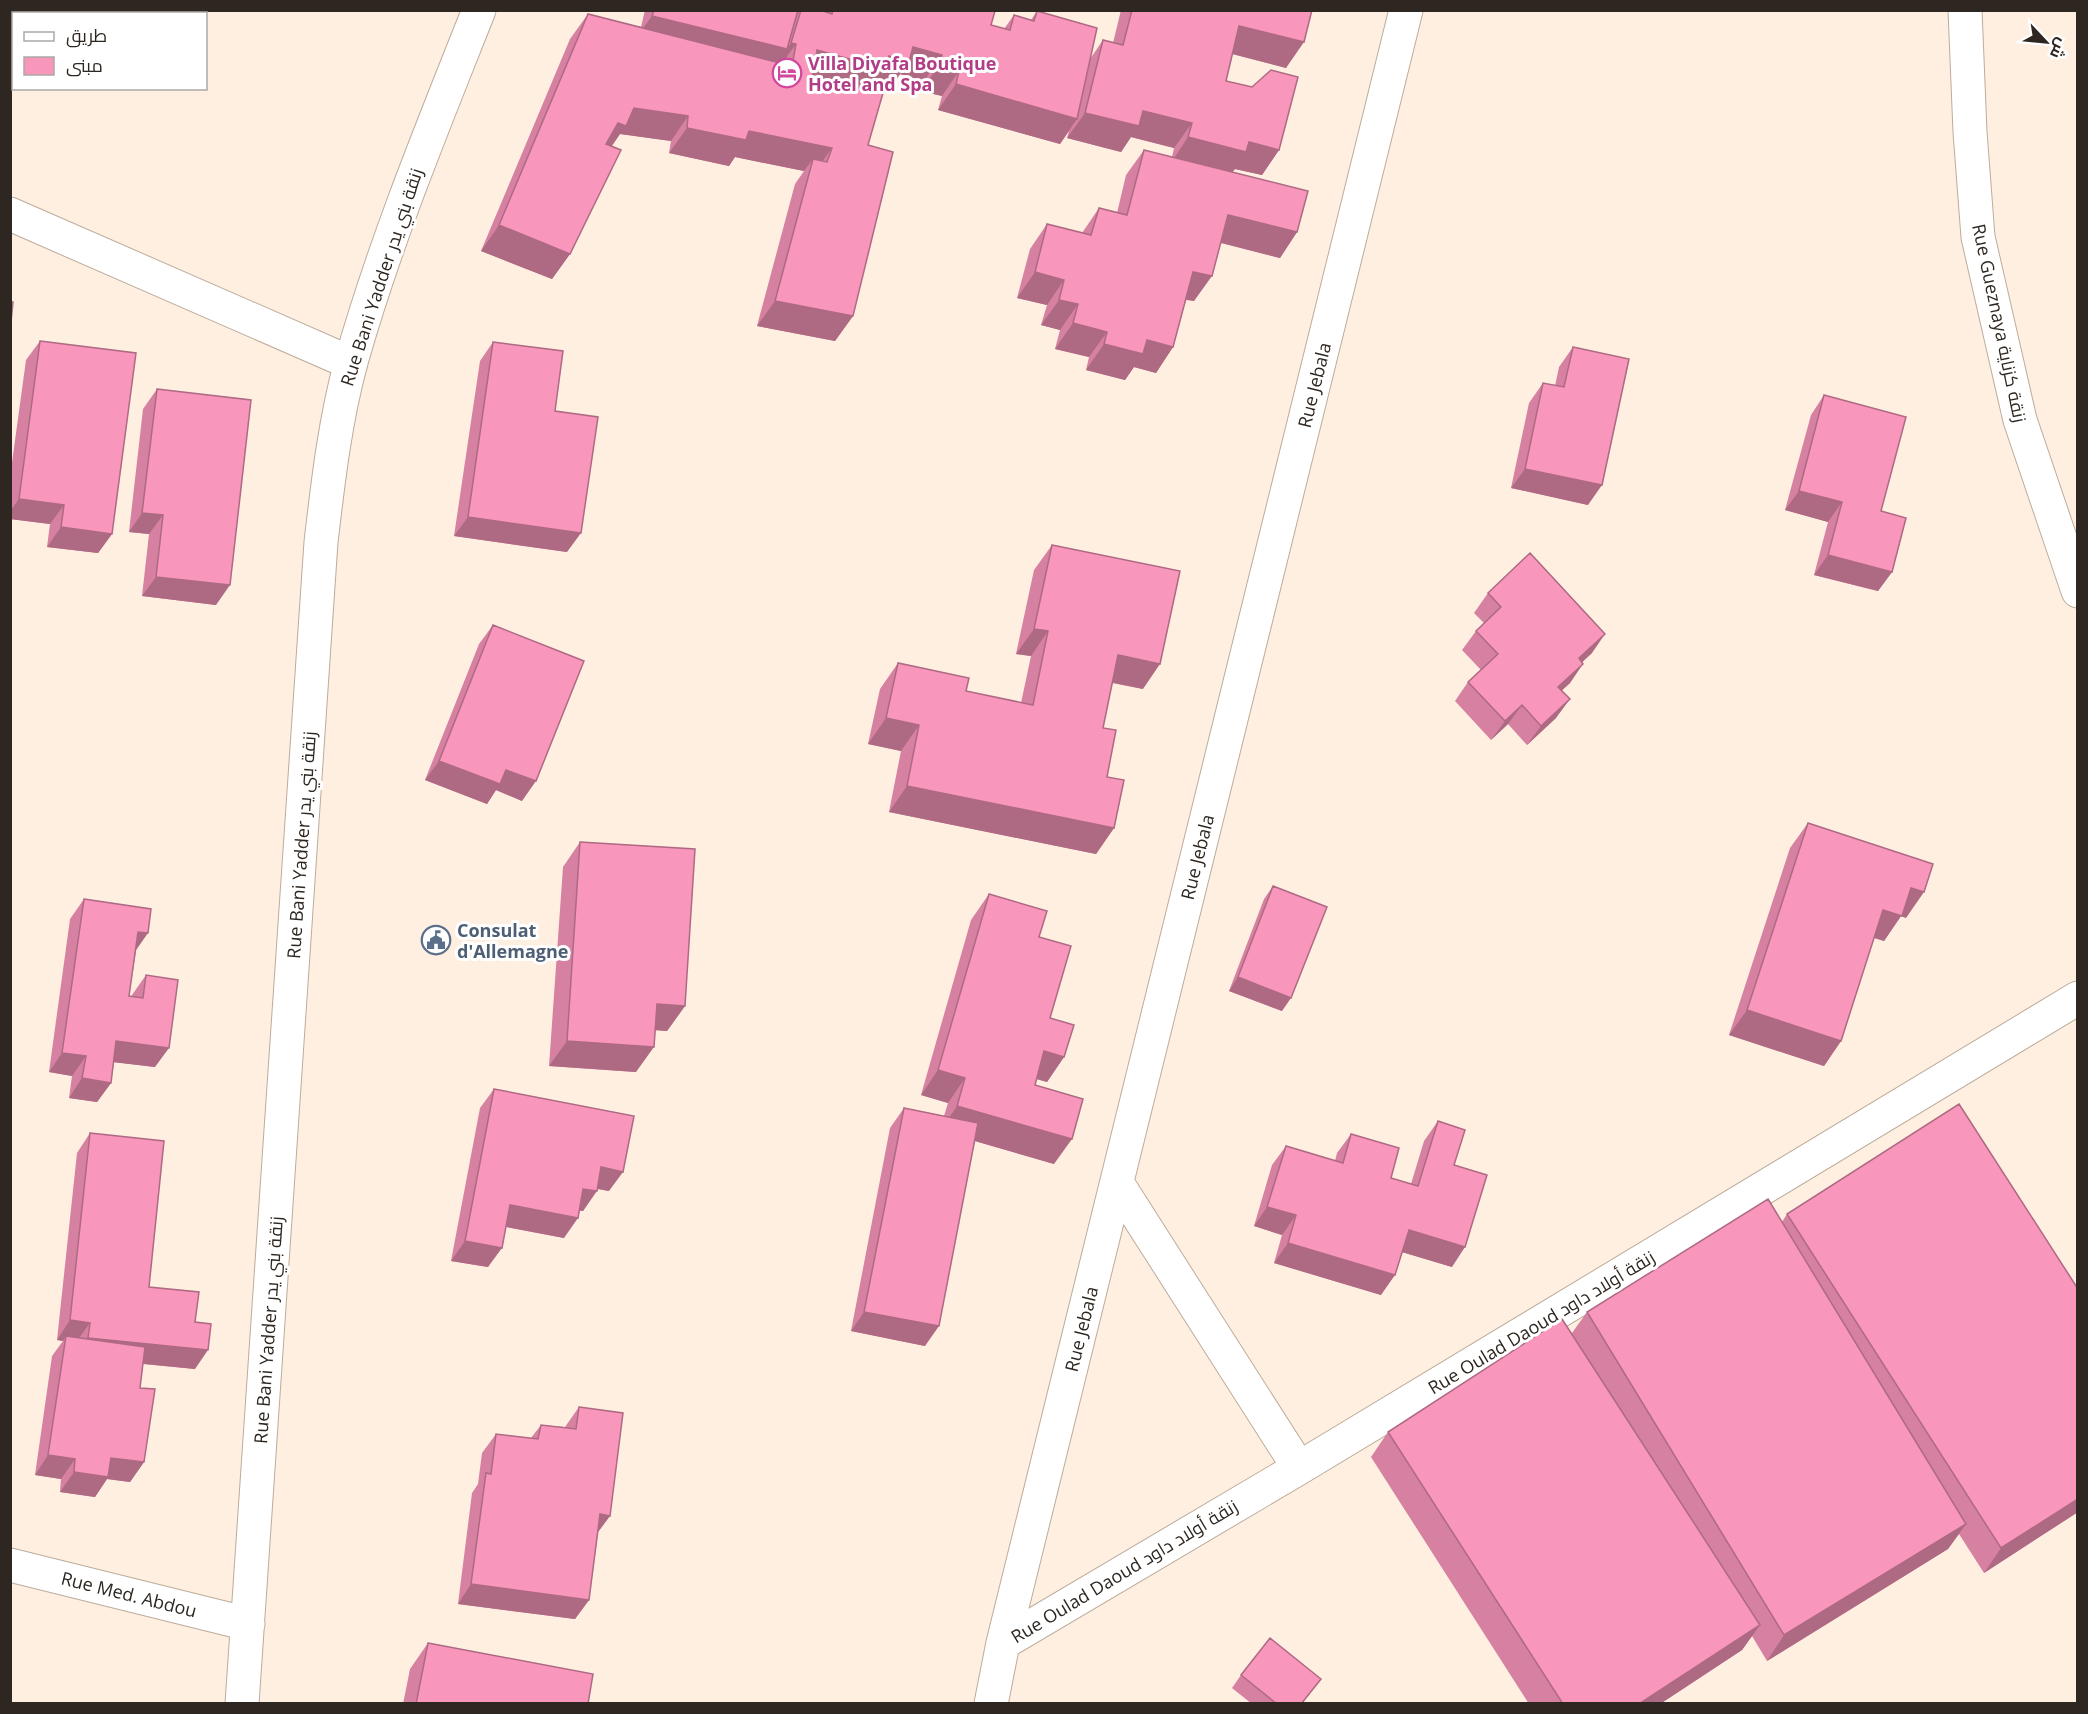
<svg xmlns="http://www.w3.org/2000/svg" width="2088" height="1714" font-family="'Open Sans',Cairo,sans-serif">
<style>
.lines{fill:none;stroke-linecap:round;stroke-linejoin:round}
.minor-casing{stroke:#bdac9b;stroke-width:35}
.minor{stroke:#fff;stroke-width:33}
.wall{fill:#d681a1}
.shaded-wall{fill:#ae6983}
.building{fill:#f996bb;stroke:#ae6983;stroke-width:1.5}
.labels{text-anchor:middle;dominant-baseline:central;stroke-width:6;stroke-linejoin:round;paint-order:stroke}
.hotel-label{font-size:18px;font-weight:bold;fill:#b23c85;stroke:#fff;text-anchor:start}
.street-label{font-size:18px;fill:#2e2721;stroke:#fff}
.service-label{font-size:18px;font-weight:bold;fill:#4e5e75;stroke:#fff;text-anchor:start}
</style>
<rect width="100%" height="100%" fill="#feefe1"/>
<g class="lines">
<g class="minor-casing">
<path id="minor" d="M1965 10 1970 132 1978 237 2020 420 2078 591
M10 214 351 363
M1117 1183 1299 1468
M10 1565 248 1624
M1003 1643 1299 1468 2078 998
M242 1704 321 542C328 482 335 421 351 362 385 242 433 126 479 10
M991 1704 1003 1643 1406 10"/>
</g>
<use href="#minor" class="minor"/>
</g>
<path class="wall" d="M645 10H798L797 13 799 10H992L991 25 1004 29 1014 15 1031 20 1037 11 1090 59 1103 40 1113 43 1121 10H1312L1286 68 1232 54 1226 81 1279 150 1262 175 1235 169 1232 172 1297 232 1280 258 1221 243 1194 301 1186 300 1173 347 1156 373 1134 367 1125 380 1086 370 1089 357 1055 349 1060 330 1041 325 1047 305 1017 298 1030 249 1047 224 1082 233 1099 208 1117 213 1126 175 1144 150 1172 157 1174 148 1131 137 1121 152 1067 138 1069 131 1060 144 938 110 942 96 921 91 924 81 900 74 891 87 876 82 870 91 868 145 853 316 835 341 757 326 795 184 804 171 735 157 729 166 669 153 671 141 620 134 612 146 570 254 552 279 481 251 570 39 588 14 641 27Z
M40 341 112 534 98 553 47 547 50 524 10 519V477L26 360Z
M493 342 555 411 567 552 454 536 480 361Z
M1573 347 1588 505 1511 488 1529 403 1543 383 1555 386 1559 367Z
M157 389 216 605 142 596 149 534 129 532 143 409Z
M1824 395 1881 511 1892 572 1878 591 1814 575 1828 522 1785 510 1811 415Z
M1052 545 1143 689 1112 683 1103 728 1107 777 1114 828 1096 854 889 812 901 751 868 744 880 689 898 663 966 691 1021 703 1031 656 1016 654 1034 570Z
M1488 593 1592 653 1582 662 1570 683 1562 690 1556 718 1527 745 1508 724 1491 740 1455 701 1468 682 1481 670 1462 650 1476 631 1484 623 1474 613Z
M493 625 522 801 496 790 487 804 425 780 479 644Z
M1808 823 1906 918 1901 916 1884 941 1874 938 1841 1041 1824 1066 1729 1035 1790 848Z
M580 842 685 1006 667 1031 655 1030 636 1072 549 1066 563 867Z
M1273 886 1282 1011 1229 991 1264 899Z
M989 894 1039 937 1050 1018 1064 1057 1047 1082 1036 1079 1035 1085 1054 1164 975 1141 925 1346 851 1331 890 1128 904 1108 944 1116 948 1103 921 1095 971 920Z
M84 899 136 951 129 996 132 997V995L146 975 155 1067 114 1062 111 1083 97 1102 69 1098 72 1076 49 1072 70 919Z
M494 1089 609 1191 597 1189 583 1211 579 1210 564 1238 506 1227 488 1267 451 1261 480 1108Z
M1438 1121 1454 1165 1452 1267 1402 1252 1381 1295 1274 1263 1282 1235 1254 1226 1272 1165 1286 1146 1335 1161 1337 1153 1351 1134 1391 1178 1411 1184 1424 1141Z
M90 1133 149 1287 195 1322V1369L143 1364 140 1388 144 1462 130 1482 107 1479 95 1497 60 1492 61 1479 35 1475 52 1356 63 1341 57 1340 77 1153Z
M1787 1214 2078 1512 1984 1573 1959 1534 1948 1549 1767 1661 1752 1636 1742 1650 1660 1704H1529L1371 1457 1388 1432 1572 1333 1587 1312 1782 1222Z
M579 1407 598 1533 589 1600 575 1619 458 1604 472 1493 478 1484 482 1453 496 1434 531 1438 541 1425 565 1427Z
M428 1643 588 1704H403L410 1669Z
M1241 1675 1311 1692 1302 1704H1252L1232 1688Z"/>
<path class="shaded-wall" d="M652 16 787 49 791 43 796 44 778 69 638 35Z
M1239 26 1304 42 1286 68 1221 51Z
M913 47 942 55 924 81 900 74 891 87 876 82 868 94 800 75 817 50 889 56Z
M939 65 959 71 942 96 921 91Z
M956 84 1077 119 1060 144 938 110Z
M634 108 688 116 671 141 620 134 608 151 600 148 618 123Z
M1143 111 1192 123 1174 148 1131 137 1121 152 1067 138 1085 113Z
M687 128 749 131 832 148 814 173 813 159 804 171 735 157 729 166 669 153Z
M1188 137 1249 142 1279 150 1262 175 1235 169 1228 177 1171 163Z
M1228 215 1297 232 1280 258 1210 240Z
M499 225 570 254 552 279 481 251Z
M1035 272 1064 280 1047 305 1017 298Z
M1193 272 1212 276 1194 301 1175 297Z
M1059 300 1078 304 1060 330 1041 325Z
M775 301 853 316 835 341 757 326Z
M1073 323 1107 332 1089 357 1055 349Z
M1147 340 1173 347 1156 373 1134 367 1125 380 1086 370 1104 344Z
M1525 469 1602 485 1588 505 1511 488Z
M1799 491 1842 502 1828 522 1785 510Z
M19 499 64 505 50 524 10 519V511Z
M142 513 163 515 149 534 129 532Z
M468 517 581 533 567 552 454 536Z
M61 527 112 534 98 553 47 547Z
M1828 555 1892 572 1878 591 1814 575Z
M156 577 230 585 216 605 142 596Z
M1034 629 1048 631 1031 656 1016 654Z
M1605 634 1592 653 1565 678 1579 658Z
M1118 655 1160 664 1143 689 1100 680Z
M1583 664 1570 683 1545 706 1558 687Z
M1570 699 1556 718 1527 745 1541 726Z
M1522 705 1508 724 1491 740 1505 721Z
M886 718 919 725 901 751 868 744Z
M439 761 506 770 536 781 522 801 496 790 487 804 425 780Z
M907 786 1114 828 1096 854 889 812Z
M1911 888 1924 892 1906 918 1901 916 1884 941 1866 935 1883 910Z
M138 932 148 933 134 953Z
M1238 977 1291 998 1282 1011 1229 991Z
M657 1004 685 1006 667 1031 639 1029Z
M1747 1010 1841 1041 1824 1066 1729 1035Z
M116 1041 169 1048 155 1067 103 1061Z
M567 1041 654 1047 636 1072 549 1066Z
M1044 1051 1064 1057 1047 1082 1027 1076Z
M62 1053 86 1056 72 1076 49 1072Z
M938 1070 965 1078 948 1103 921 1095Z
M82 1078 111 1083 97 1102 69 1098Z
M957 1106 1072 1139 1054 1164 940 1131Z
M601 1167 623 1172 609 1191 588 1187Z
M583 1189 597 1191 583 1211 570 1209Z
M510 1205 578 1218 564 1238 497 1225Z
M1267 1207 1296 1215 1282 1235 1254 1226Z
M1409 1230 1465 1247 1452 1267 1395 1250Z
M465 1241 502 1248 488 1267 451 1261Z
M1288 1243 1395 1275 1381 1295 1274 1263Z
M864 1312 939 1326 925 1346 851 1331Z
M70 1320 90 1323 76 1342 66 1336 63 1341 57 1340Z
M88 1338 208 1350 195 1369 75 1357Z
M48 1455 75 1459 61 1479 35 1475Z
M111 1458 144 1462 130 1482 107 1479 95 1497 60 1492 74 1472Z
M2078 1499V1512L1984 1573 2001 1548Z
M600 1514 610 1516 596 1535Z
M1966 1524 1948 1549 1767 1661 1784 1635Z
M471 1584 589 1600 575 1619 458 1604Z
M1760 1625 1742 1650 1660 1704H1639Z"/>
<path class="building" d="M654 10H798L787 49 652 16Z
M801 10H820L832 14 833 10H992L995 11 991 25 1010 30 1014 15 1034 21 1037 11 1097 28 1077 119 956 84 959 71 939 65 942 55 913 47 909 62 889 56 885 69 817 50 812 78 883 93 868 145 893 152 853 316 775 301 813 159 827 162 832 148 749 131 746 140 687 128 688 116 634 108 626 126 618 123 606 144 621 150 570 254 499 225 588 14 792 66 796 44 791 43Z
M1132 10H1312L1304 42 1239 26 1226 81 1252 87 1271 70 1298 77 1279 150 1249 142 1246 152 1188 137 1192 123 1143 111 1139 126 1085 113 1103 40 1123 45Z
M1144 150 1308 191 1297 232 1228 215 1212 276 1193 272 1173 347 1147 340 1143 354 1104 344 1107 332 1073 323 1078 304 1059 300 1064 280 1035 272 1047 224 1091 235 1099 208 1127 215Z
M10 301 13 302 10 332Z
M40 341 136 353 112 534 61 527 64 505 19 499Z
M493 342 563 351 555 411 598 417 581 533 468 517Z
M1573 347 1629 359 1602 485 1525 469 1543 383 1564 387Z
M157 389 251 400 230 585 156 577 163 515 142 513Z
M1824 395 1906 417 1881 511 1906 518 1892 572 1828 555 1842 502 1799 491Z
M1052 545 1180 571 1160 664 1118 655 1103 728 1116 730 1107 777 1124 780 1114 828 907 786 919 725 886 718 898 663 969 678 966 691 1033 705 1048 631 1034 629Z
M1530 553 1605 634 1579 658 1583 664 1558 687 1570 699 1541 726 1522 705 1505 721 1468 682 1498 654 1476 631 1501 607 1488 593Z
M493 625 584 661 536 781 506 770 500 784 439 761Z
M1808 823 1933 864 1924 892 1911 888 1902 916 1883 910 1841 1041 1747 1010Z
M580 842 695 849 685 1006 657 1004 654 1047 567 1041Z
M1273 886 1327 907 1291 998 1238 977Z
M989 894 1047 911 1039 937 1071 946 1050 1018 1074 1025 1064 1057 1044 1051 1035 1085 1083 1099 1072 1139 957 1106 965 1078 938 1070Z
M84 899 151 909 148 933 138 932 129 996 143 998 146 975 178 980 169 1048 116 1041 111 1083 82 1078 86 1056 62 1053Z
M494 1089 634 1116 623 1172 601 1167 597 1191 583 1189 578 1218 510 1205 502 1248 465 1241Z
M1959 1104 2078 1289V1499L2001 1548 1787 1214Z
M904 1108 978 1123 939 1326 864 1312Z
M1438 1121 1465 1130 1454 1165 1487 1175 1465 1247 1409 1230 1395 1275 1288 1243 1296 1215 1267 1207 1286 1146 1343 1163 1351 1134 1399 1148 1391 1178 1418 1186Z
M90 1133 164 1141 149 1287 199 1292 195 1322 211 1324 208 1350 88 1338 90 1323 70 1320Z
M1768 1199 1966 1524 1784 1635 1587 1312Z
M1562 1319 1760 1625 1639 1704H1563L1388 1432Z
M66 1336 145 1347 140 1388 155 1389 144 1462 111 1458 108 1477 74 1472 75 1459 48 1455Z
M579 1407 623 1413 610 1516 600 1514 589 1600 471 1584 486 1473 491 1474 496 1434 538 1439 541 1425 576 1429Z
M1270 1638 1321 1679 1301 1704H1277L1241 1675Z
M428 1643 593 1674 588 1704H416Z"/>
<defs>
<g id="hotel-ring" transform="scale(1.5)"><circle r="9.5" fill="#fff" stroke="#d1479c" stroke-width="1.5"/><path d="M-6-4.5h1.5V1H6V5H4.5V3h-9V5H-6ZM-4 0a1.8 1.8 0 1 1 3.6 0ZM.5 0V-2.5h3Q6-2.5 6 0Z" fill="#d1479c"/></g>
<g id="civic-ring" transform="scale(1.5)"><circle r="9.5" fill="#fff" stroke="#5c6f8a" stroke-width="1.5"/><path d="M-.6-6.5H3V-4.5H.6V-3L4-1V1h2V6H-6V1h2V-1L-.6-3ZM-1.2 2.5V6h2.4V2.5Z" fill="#5c6f8a"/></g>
</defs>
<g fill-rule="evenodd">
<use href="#hotel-ring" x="787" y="73"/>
<use href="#civic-ring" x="436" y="940"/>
</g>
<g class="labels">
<g class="hotel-label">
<text x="808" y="63">Villa Diyafa Boutique<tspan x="808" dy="21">Hotel and Spa</tspan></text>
</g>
<g class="street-label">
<text transform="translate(381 277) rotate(-72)">Rue Bani Yadder زنقة بني يدر</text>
<text transform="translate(2000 323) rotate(78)">Rue Gueznaya زنقة كزناية</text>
<text transform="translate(1314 385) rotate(-76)">Rue Jebala</text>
<text transform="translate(301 845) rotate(-86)">Rue Bani Yadder زنقة بني يدر</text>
<text transform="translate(1197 857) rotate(-76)">Rue Jebala</text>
<text transform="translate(1541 1322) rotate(-31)">Rue Oulad Daoud زنقة أولاد داود</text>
<text transform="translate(1081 1329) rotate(-76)">Rue Jebala</text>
<text transform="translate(268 1330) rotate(-86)">Rue Bani Yadder زنقة بني يدر</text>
<text transform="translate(1124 1571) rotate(-31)">Rue Oulad Daoud زنقة أولاد داود</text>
<text transform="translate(129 1594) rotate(14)">Rue Med. Abdou</text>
</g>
<g class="service-label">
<text x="457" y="930">Consulat<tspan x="457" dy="21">d'Allemagne</tspan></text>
</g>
</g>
<rect width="2088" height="1714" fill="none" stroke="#2e2721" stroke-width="24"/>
<rect x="12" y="12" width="195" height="78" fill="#ffffff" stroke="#aba9a6" stroke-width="1.5"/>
<rect x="24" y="32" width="30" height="9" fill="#ffffff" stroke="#aba9a6" stroke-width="1.5"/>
<text x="66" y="42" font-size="18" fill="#2e2721">طريق</text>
<rect x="24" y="57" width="30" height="18" fill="#f996bb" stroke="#aba9a6" stroke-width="1.5"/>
<text x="66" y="72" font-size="18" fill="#2e2721">مبنى</text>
<g transform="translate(2046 42) rotate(116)" stroke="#ffffff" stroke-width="4.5" paint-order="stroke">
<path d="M0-4.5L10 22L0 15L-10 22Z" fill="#2e2721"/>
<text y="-9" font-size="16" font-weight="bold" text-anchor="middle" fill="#2e2721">ش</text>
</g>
</svg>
